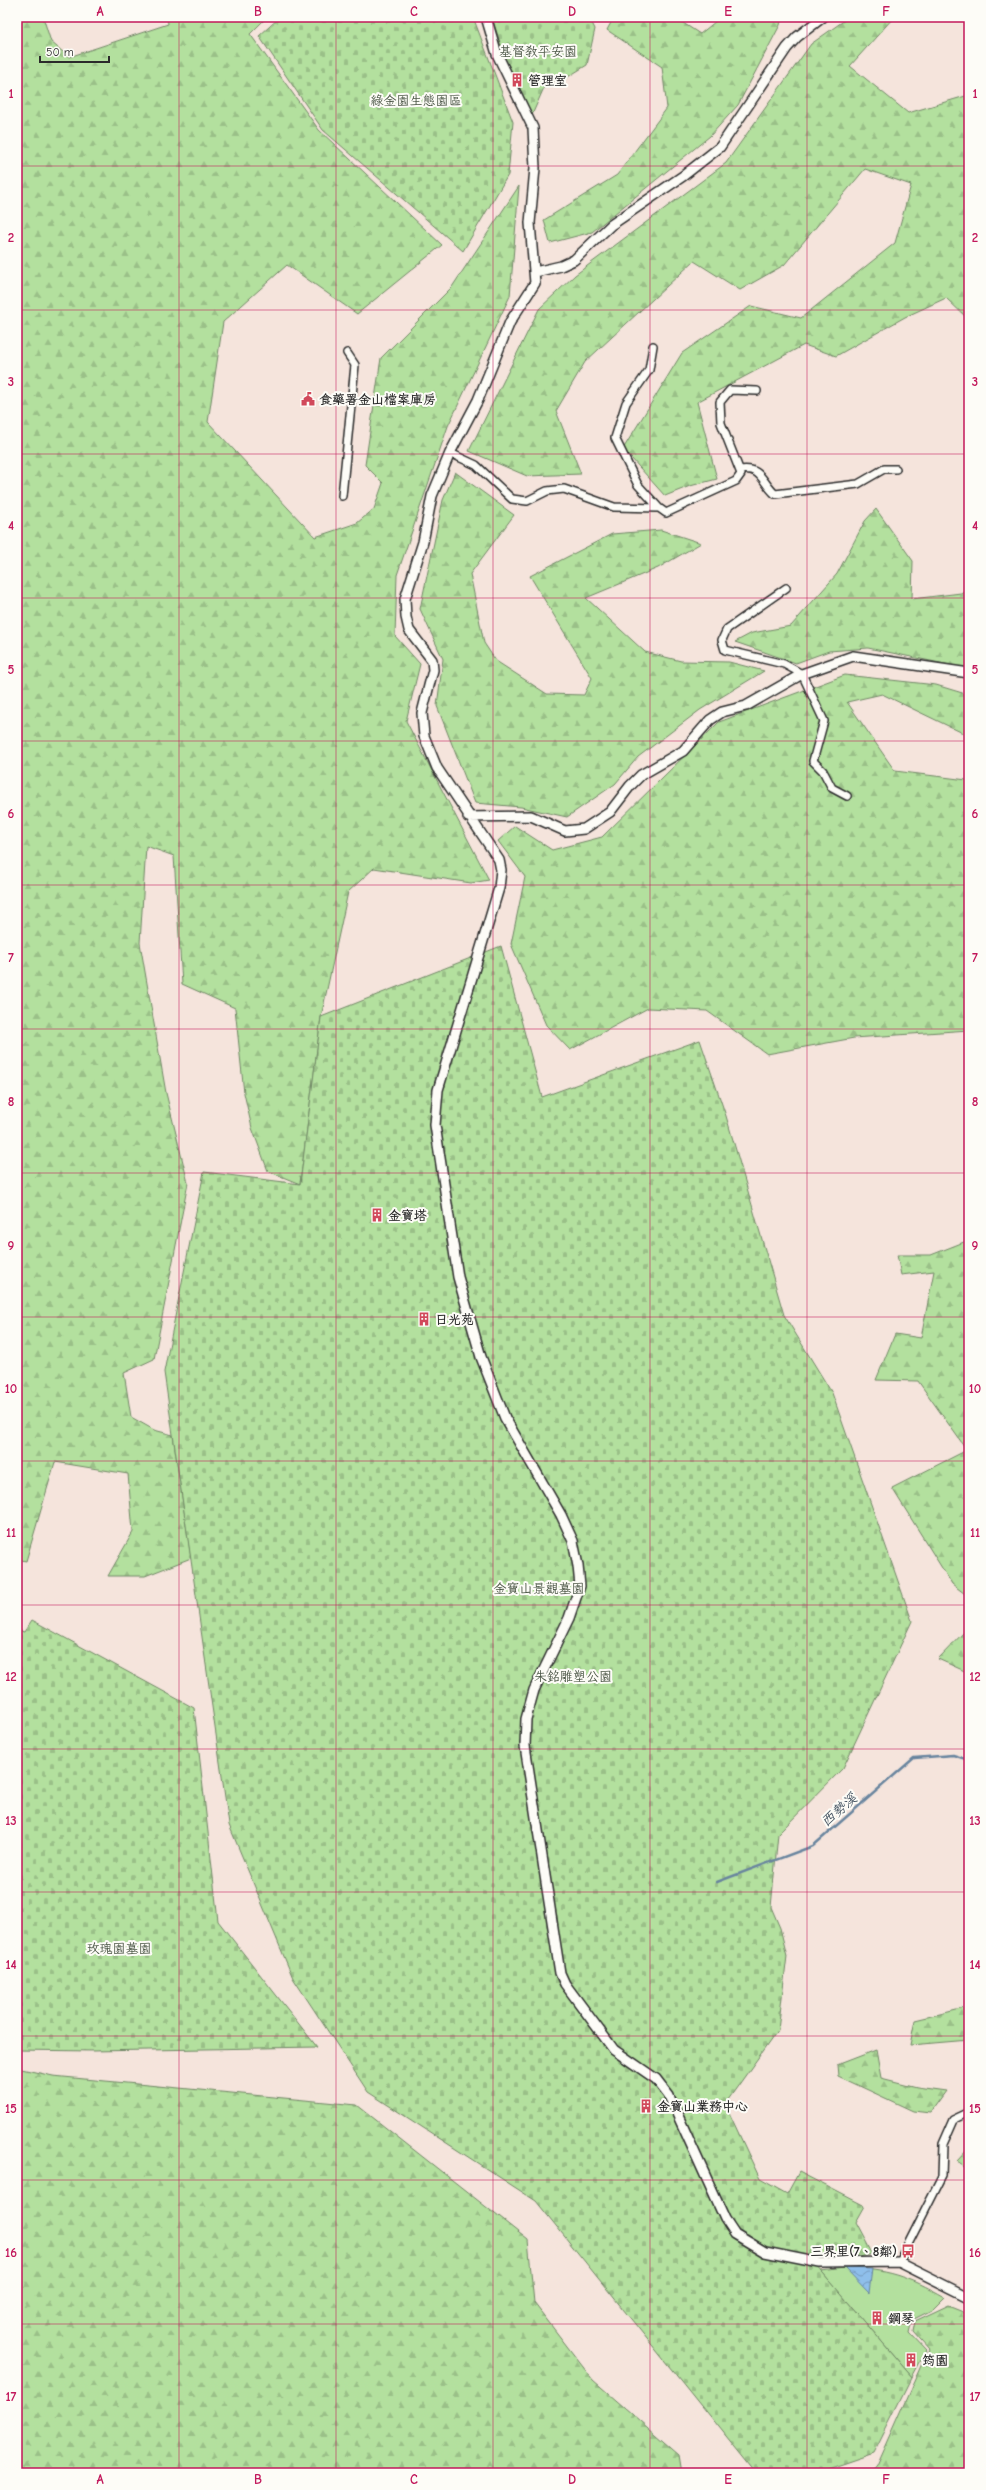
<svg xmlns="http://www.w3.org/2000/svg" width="986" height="2490" font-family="'Comic Neue','LXGW WenKai TC',sans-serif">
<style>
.green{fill:#b3e09e;stroke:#6f8664}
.forest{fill:url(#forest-firs);stroke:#6f8664}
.cemetery{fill:url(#cemetery-stones);stroke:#6f8664}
.water{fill:url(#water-waves);stroke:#67849e}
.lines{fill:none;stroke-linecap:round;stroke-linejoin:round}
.stream{stroke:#67849e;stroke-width:2.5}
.minor-casing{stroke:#2b2b2b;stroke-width:10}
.tertiary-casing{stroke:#2b2b2b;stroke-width:12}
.minor{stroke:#fdfcf7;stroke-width:7}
.tertiary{stroke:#fdfcf7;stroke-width:9}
.grid{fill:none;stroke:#c2185b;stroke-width:1;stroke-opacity:0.55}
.labels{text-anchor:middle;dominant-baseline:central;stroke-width:4;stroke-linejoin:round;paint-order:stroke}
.park-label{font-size:13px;fill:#4d5848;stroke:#fdfcf7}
.poi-label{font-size:13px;font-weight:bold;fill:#2b2b2b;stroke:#fdfcf7;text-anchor:start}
.water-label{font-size:14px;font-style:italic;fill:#495765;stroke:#fdfcf7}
.neatline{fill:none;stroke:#c2185b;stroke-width:1.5}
.grid-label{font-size:13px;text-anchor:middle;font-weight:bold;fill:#c2185b}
</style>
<defs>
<pattern id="forest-firs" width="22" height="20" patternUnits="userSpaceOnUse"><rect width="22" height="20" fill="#b3e09e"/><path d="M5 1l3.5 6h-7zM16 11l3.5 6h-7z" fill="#9ac088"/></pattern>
<pattern id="cemetery-stones" width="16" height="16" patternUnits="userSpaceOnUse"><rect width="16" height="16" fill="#b3e09e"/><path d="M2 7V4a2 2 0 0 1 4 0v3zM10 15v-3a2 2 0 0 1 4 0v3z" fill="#9ac088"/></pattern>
<pattern id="water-waves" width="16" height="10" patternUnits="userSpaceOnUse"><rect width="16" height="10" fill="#8fbfeb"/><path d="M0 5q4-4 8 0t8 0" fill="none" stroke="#759bbf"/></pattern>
</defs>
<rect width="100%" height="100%" fill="#f5e4dc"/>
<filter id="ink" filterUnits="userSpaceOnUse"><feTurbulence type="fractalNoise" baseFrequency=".025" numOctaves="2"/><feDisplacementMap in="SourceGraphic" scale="8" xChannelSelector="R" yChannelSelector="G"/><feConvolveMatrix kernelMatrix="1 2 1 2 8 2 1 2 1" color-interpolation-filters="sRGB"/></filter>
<g filter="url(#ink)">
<path class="green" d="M845 2268C887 2269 908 2276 945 2297L932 2310 912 2320 909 2333 926 2351 912 2377 821 2271Z"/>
<path class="forest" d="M17 17H43L51 42 69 57 168 24 167 17H267L250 34 319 130 442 245 357 314 287 265 223 322 208 422 315 537 357 523 374 509 383 483 365 465 381 358 452 287 519 186 510 296 448 426 397 575 395 636 420 664 406 721 489 880 471 883 374 868 348 892 321 1017 300 1184 268 1171 252 1128 244 1093 235 1008 182 984 174 856 146 846 140 943 166 1093 188 1183 154 1359 124 1373 131 1417 154 1430 173 1435 191 1558 145 1576H108L133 1532 128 1474 55 1462 26 1561 17 1559Z
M614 17H674L700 34 721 17H782L780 25 738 105 710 136 592 232 550 243 544 220 617 175 667 108 662 67 607 30Z
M849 17H894L850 66 908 113 969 95V320L946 298 905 317 836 356 804 345 697 402 717 479 690 486 665 496 623 449 682 353 751 306 801 318 895 243 911 185 865 169 784 265 740 290 694 261 585 362 556 411 581 474 527 476 469 451 539 309 575 275 726 163 811 44Z
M455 472 514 515 470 574 484 643 496 661 547 694 584 695 592 678 530 576 612 534 661 530 701 543 658 568 586 598 645 652 681 661 729 662 764 671 700 710 638 757 615 784 567 817 521 807 475 803 437 706 443 659 420 609 443 500Z
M876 509 913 561 912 599 969 592V669L868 648 829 651 796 663 735 642 752 633 791 626 837 574 865 521Z
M845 675 936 685 969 695V736L882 694 847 702 895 771 967 780 969 804V1030L854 1038 767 1054 707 1011 648 1008 570 1050 546 1025 511 944 525 877 498 841 515 826 552 850 602 837 719 722Z
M969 1240V1597L952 1584 892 1488 967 1450 918 1381 876 1380 895 1334 921 1338 934 1271 901 1275 897 1255H931Z
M969 1627V1673L938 1659Z
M969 2007V2040L910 2045 915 2020Z
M876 2050 881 2078 917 2087 946 2091 930 2113 913 2111 838 2076 837 2065Z
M17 2068 53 2076 357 2105 528 2240 534 2303 593 2380 679 2455 682 2473H17Z
M969 2148V2169L957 2161Z
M949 2305 969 2313V2473H872L877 2467 929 2350 913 2332 915 2321Z"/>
<path class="cemetery" d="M280 17H473L513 122 508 175 463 251 323 130 259 36Z
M492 17H589L595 29 587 65 566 78 546 83 532 115 510 75Z
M501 946 542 1097 700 1040 726 1116 784 1315 832 1393 912 1621 843 1768 778 1834 771 1907 780 1928 787 1956 778 2030 725 2104 760 2179 787 2194 799 2172 865 2206 856 2222 873 2254 817 2266 912 2377 874 2453 815 2473H755L536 2201 368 2092 293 1978 229 1825 164 1372 204 1172 300 1184 321 1017Z
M32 1620 194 1708 218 1921 317 2047 93 2051 17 2050V1630L24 1632Z"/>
<path class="water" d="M845 2268 872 2269 869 2293Z"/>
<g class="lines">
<path class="stream" d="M717 1882 813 1846 914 1758 953 1755 969 1760"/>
<g class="minor-casing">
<path id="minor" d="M653 346 649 370 626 403 615 438 638 485 659 508
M450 453 476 465 512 499 527 501 547 491 564 489 614 507 659 508 666 513 736 481 741 474 721 423 720 402 730 390 757 391
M740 470C762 467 761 481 775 494L858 484 884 469H896
M342 496 355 365 347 353
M786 588 727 629 722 640 725 650 784 664 802 674 824 721 813 761 823 771 832 788 847 796
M899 2262 942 2177 943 2144 954 2119 969 2112"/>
</g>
<g class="tertiary-casing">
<path id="tertiary" d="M486 17 497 54 533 128 535 168 530 223 535 283 510 322 478 400 450 453 432 496 423 542 405 599 406 617 409 630 432 660 433 670 422 713 424 736 437 768 499 860 501 870 499 888 438 1090 435 1125 458 1277 481 1357 505 1418 561 1515 573 1541 578 1566 580 1586 569 1618 534 1690 526 1719 525 1746 560 1973 565 1984 614 2050 656 2079 669 2096 725 2219 735 2234 765 2252 820 2263 899 2262 969 2297
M535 272 561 266 574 260 611 225 683 176 720 147 787 48 797 37 823 17
M468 817 531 816 565 831 584 829 610 812 630 786 641 775 683 751 710 720 722 712 746 706 802 674 853 656 969 673"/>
</g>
<use href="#minor" class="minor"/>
<use href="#tertiary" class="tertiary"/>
</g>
</g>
<path class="grid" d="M179 17V2473M336 17V2473M493 17V2473M650 17V2473M807 17V2473M17 166H969M17 310H969M17 454H969M17 598H969M17 741H969M17 885H969M17 1029H969M17 1173H969M17 1317H969M17 1461H969M17 1605H969M17 1749H969M17 1892H969M17 2036H969M17 2180H969M17 2324H969"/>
<defs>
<g id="building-bare" transform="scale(1.08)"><path d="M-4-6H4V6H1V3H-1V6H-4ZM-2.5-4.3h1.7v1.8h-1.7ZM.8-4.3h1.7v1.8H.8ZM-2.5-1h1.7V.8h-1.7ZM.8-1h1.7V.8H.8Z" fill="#d1495b" stroke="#fdfcf7" stroke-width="2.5" paint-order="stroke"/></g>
<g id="civic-bare" transform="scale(1.08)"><path d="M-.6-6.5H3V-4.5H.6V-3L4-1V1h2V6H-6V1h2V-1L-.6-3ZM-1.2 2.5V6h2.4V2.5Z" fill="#d1495b" stroke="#fdfcf7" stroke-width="2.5" paint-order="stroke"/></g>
<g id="bus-bare" transform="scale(1.08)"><path d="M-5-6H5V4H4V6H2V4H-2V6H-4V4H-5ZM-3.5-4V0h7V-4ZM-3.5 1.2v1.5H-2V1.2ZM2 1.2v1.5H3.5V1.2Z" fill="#d1495b" stroke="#fdfcf7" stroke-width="2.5" paint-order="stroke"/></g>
</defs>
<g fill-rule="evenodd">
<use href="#building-bare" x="517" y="80"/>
<use href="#civic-bare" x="308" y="399"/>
<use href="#building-bare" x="377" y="1215"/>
<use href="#building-bare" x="424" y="1319"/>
<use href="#building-bare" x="646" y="2106"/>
<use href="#bus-bare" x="908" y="2251"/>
<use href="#building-bare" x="877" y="2318"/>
<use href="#building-bare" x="911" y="2360"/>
</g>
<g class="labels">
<g class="park-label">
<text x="538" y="51">基督教平安園</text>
<text x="416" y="100">綠金園生態園區</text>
<text x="539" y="1588">金寶山景觀墓園</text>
<text x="573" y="1676">朱銘雕塑公園</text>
<text x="119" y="1948">玫瑰園墓園</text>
</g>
<g class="poi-label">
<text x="528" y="80">管理室</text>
<text x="319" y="399">食藥署金山檔案庫房</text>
<text x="388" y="1215">金寶塔</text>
<text x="435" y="1319">日光苑</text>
<text x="657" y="2106">金寶山業務中心</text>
<text x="897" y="2251" text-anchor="end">三界里(7、8鄰)</text>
<text x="888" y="2318">鋼琴</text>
<text x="922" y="2360">筠園</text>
</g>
<g class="water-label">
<text transform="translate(839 1810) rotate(-41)">西勢溪</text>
</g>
</g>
<rect width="986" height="2490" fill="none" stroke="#fdfcf7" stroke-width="44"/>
<path d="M40 56v6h69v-6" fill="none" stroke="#2b2b2b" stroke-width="2"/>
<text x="46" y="56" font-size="12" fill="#2b2b2b" stroke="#fdfcf7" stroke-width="3" paint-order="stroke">50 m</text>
<rect x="22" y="22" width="942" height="2446" class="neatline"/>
<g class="grid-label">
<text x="100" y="16">A</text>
<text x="258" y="16">B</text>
<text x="414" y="16">C</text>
<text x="572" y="16">D</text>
<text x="728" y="16">E</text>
<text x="886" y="16">F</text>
<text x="11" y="98">1</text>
<text x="975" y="98">1</text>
<text x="11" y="242">2</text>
<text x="975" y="242">2</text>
<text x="11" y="386">3</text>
<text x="975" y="386">3</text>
<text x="11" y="530">4</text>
<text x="975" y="530">4</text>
<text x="11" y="674">5</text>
<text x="975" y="674">5</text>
<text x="11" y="818">6</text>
<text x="975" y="818">6</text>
<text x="11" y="962">7</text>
<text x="975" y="962">7</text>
<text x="11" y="1106">8</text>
<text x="975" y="1106">8</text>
<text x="11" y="1250">9</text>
<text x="975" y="1250">9</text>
<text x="11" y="1393">10</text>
<text x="975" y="1393">10</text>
<text x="11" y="1537">11</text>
<text x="975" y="1537">11</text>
<text x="11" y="1681">12</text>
<text x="975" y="1681">12</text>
<text x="11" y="1825">13</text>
<text x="975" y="1825">13</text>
<text x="11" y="1969">14</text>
<text x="975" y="1969">14</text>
<text x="11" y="2113">15</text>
<text x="975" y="2113">15</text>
<text x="11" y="2257">16</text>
<text x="975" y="2257">16</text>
<text x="11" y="2401">17</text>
<text x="975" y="2401">17</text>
<text x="100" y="2484">A</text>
<text x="258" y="2484">B</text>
<text x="414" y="2484">C</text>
<text x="572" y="2484">D</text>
<text x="728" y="2484">E</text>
<text x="886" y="2484">F</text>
</g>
</svg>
